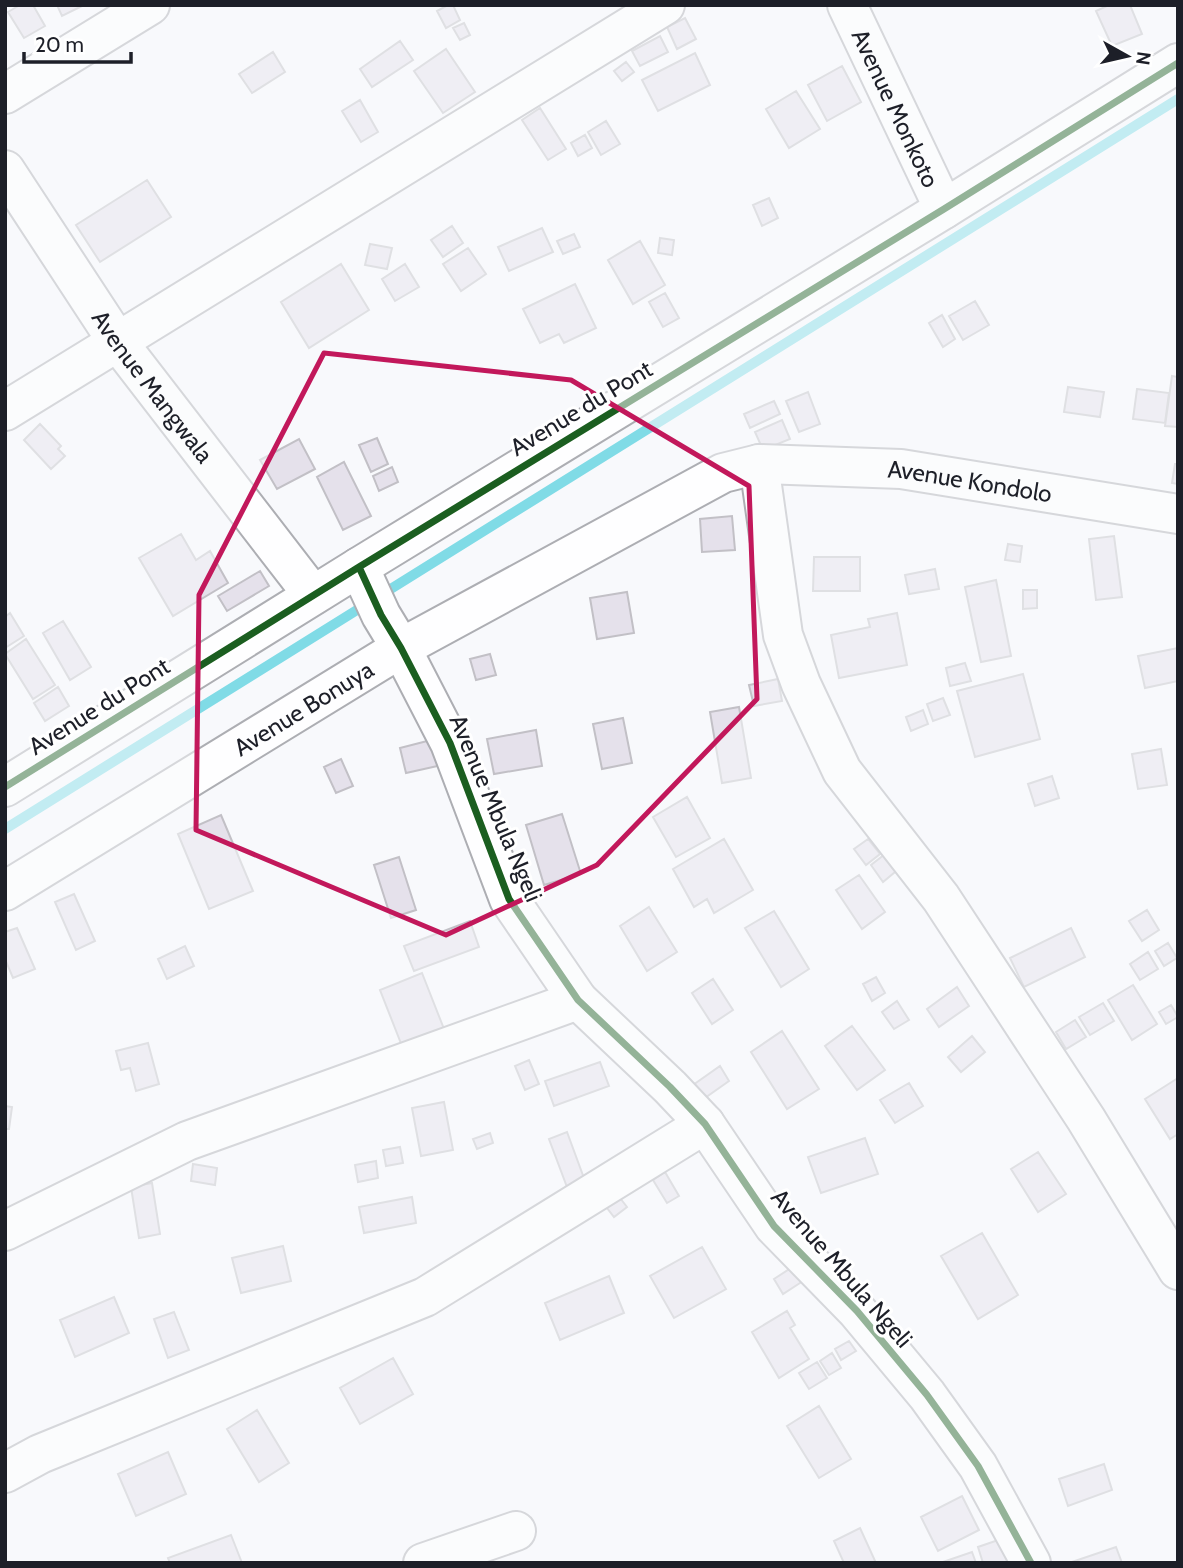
<svg xmlns="http://www.w3.org/2000/svg" width="1183" height="1568" font-family="Cabin,sans-serif">
<style>
.lines{fill:none;stroke-linecap:round;stroke-linejoin:round}
.stream{stroke:#80dbe6;stroke-width:10}
.building{fill:#e5e1eb;stroke:#c2c0c6;stroke-width:2}
.minor-casing{stroke:#adaeb3;stroke-width:42}
.minor{stroke:#fefeff;stroke-width:38}
.cycleway-casing{stroke:#fff;stroke-width:11}
.cycleway{stroke:#1b5e20;stroke-width:7}
.marked{fill:none;stroke:#c2185b;stroke-width:5;stroke-linejoin:round}
.labels{text-anchor:middle;dominant-baseline:central;stroke-width:6;stroke-linejoin:round;paint-order:stroke}
.street-label{font-size:24px;fill:#1d1f28;stroke:#fff}
</style>
<rect width="100%" height="100%" fill="#f8f9fc"/>
<g class="lines">
<path class="stream" d="M5 829 1178 99"/>
</g>
<path class="building" d="M20 5H33L45 26 24 38 8 12Z
M57 5H84L62 16Z
M448 5H453L460 20 446 28 437 11Z
M1109 5H1130L1142 34 1112 46 1096 11Z
M685 18 696 39 677 49 667 27Z
M464 23 470 35 460 40 453 28Z
M660 36 668 52 640 66 632 51Z
M400 41 413 60 372 87 360 69Z
M446 49 475 92 443 113 414 71Z
M273 52 285 72 252 93 239 74Z
M695 53 710 85 658 111 642 80Z
M626 62 634 72 622 81 614 71Z
M842 66 861 102 827 121 808 85Z
M796 91 820 129 789 148 766 109Z
M360 100 378 132 361 142 342 111Z
M540 108 566 149 548 160 522 120Z
M606 121 620 144 601 155 588 132Z
M585 135 592 148 578 156 571 143Z
M147 180 171 217 100 262 76 225Z
M769 198 778 218 762 226 753 205Z
M452 226 463 243 443 257 431 240Z
M542 228 553 252 509 271 498 247Z
M574 234 580 247 563 254 557 241Z
M660 238 674 240 672 255 658 253Z
M640 241 665 285 633 304 608 260Z
M370 244 392 248 387 269 365 265Z
M468 248 486 274 461 291 443 264Z
M341 264 369 310 309 348 281 302Z
M405 264 419 287 395 301 382 279Z
M575 284 596 328 564 343 559 334 540 343 523 309Z
M665 293 679 318 663 327 649 302Z
M975 301 989 325 963 340 949 316Z
M942 315 955 339 943 347 929 323Z
M1172 376 1178 377V427L1165 426Z
M1068 387 1104 392 1100 417 1064 412Z
M1137 389 1169 393 1165 423 1133 419Z
M808 392 820 424 799 432 786 401Z
M774 401 780 414 750 428 744 414Z
M782 420 790 439 763 450 755 432Z
M40 424 61 446 58 449 65 456 51 469 24 440Z
M377 438 388 464 371 472 359 445Z
M299 439 315 469 277 489 260 460Z
M344 462 371 516 343 530 317 477Z
M1175 464H1178V484L1172 483Z
M392 467 398 482 379 491 373 476Z
M732 516 735 550 702 552 700 519Z
M181 534 196 560 210 551 228 583 173 616 139 558Z
M1114 536 1122 597 1096 600 1089 539Z
M1008 544 1022 546 1020 562 1005 560Z
M814 557H860V591H813Z
M935 569 939 589 909 594 905 575Z
M260 571 269 586 227 611 218 596Z
M996 580 1011 656 981 662 965 587Z
M1023 590H1037V608L1023 609Z
M627 592 634 633 597 639 590 598Z
M10 613 24 636 5 648V617Z
M897 613 907 665 839 678 831 635 870 627 868 619Z
M63 621 91 667 70 680 43 633Z
M26 639 55 685 33 699 5 654Z
M1178 648V681L1145 688 1138 656Z
M490 654 496 675 476 680 470 659Z
M965 663 971 681 950 686 946 668Z
M1023 674 1040 739 975 757 957 691Z
M778 679 782 701 754 706 749 685Z
M58 687 69 706 45 721 34 703Z
M943 698 950 715 933 721 927 704Z
M739 707 751 778 722 783 710 712Z
M923 710 928 724 911 731 906 717Z
M623 718 632 763 602 769 593 724Z
M536 730 542 766 494 774 487 739Z
M435 739 442 765 406 773 400 748Z
M1161 749 1167 785 1138 789 1132 754Z
M341 759 353 786 336 793 324 767Z
M1052 776 1059 798 1035 806 1028 784Z
M687 797 710 838 676 857 653 817Z
M562 814 581 874 544 885 526 825Z
M221 815 253 891 209 909 178 834Z
M724 839 753 890 714 913 707 899 694 907 673 869Z
M868 839 880 854 866 865 854 849Z
M889 851 901 867 883 882 871 865Z
M399 857 416 910 391 918 374 865Z
M859 875 885 912 862 929 836 890Z
M74 894 95 941 76 950 55 902Z
M649 907 677 952 647 971 620 926Z
M1147 910 1159 930 1142 941 1129 921Z
M774 911 809 969 781 987 745 928Z
M470 921 479 947 414 971 404 946Z
M17 928 35 969 13 978 5 959V932Z
M1071 928 1085 957 1024 987 1010 958Z
M1168 943 1177 958 1164 966 1155 951Z
M185 946 194 966 167 979 158 959Z
M1148 952 1158 969 1140 980 1130 964Z
M422 973 444 1029 402 1046 380 990Z
M876 977 885 993 872 1001 863 984Z
M713 979 733 1010 712 1024 692 993Z
M1133 985 1157 1024 1132 1040 1108 1000Z
M957 987 969 1006 939 1027 927 1009Z
M897 1001 909 1020 894 1029 882 1012Z
M1103 1003 1114 1021 1090 1035 1079 1017Z
M1171 1005 1178 1017 1166 1024 1159 1012Z
M1075 1020 1086 1037 1066 1049 1056 1032Z
M852 1026 885 1070 857 1090 825 1046Z
M782 1031 819 1089 787 1109 751 1052Z
M972 1036 985 1052 961 1072 948 1057Z
M148 1043 159 1084 136 1091 130 1068 121 1070 116 1051Z
M529 1060 539 1084 525 1090 515 1066Z
M600 1062 609 1086 554 1106 545 1081Z
M720 1066 729 1081 702 1100 693 1085Z
M1178 1078V1134L1170 1139 1145 1099Z
M909 1083 923 1106 895 1123 880 1100Z
M444 1102 453 1150 421 1156 412 1108Z
M5 1106 12 1107 9 1129H5Z
M567 1132 585 1181 567 1187 549 1139Z
M490 1133 493 1143 477 1149 473 1139Z
M865 1138 878 1174 821 1193 808 1157Z
M400 1147 403 1163 386 1166 383 1150Z
M1038 1152 1066 1194 1038 1212 1011 1169Z
M376 1161 378 1178 358 1182 355 1165Z
M193 1164 217 1168 215 1185 191 1181Z
M665 1172 679 1196 667 1203 653 1180Z
M152 1183 160 1234 139 1238 131 1187Z
M613 1189 627 1207 614 1217 600 1199Z
M412 1197 416 1223 364 1233 359 1207Z
M982 1233 1018 1295 978 1319 941 1256Z
M283 1246 291 1281 241 1293 232 1258Z
M702 1247 726 1289 674 1318 650 1276Z
M794 1266 803 1281 783 1294 774 1279Z
M609 1276 624 1313 560 1340 545 1303Z
M114 1297 129 1333 75 1357 60 1320Z
M787 1311 795 1325 790 1328 809 1359 779 1378 752 1332Z
M174 1312 189 1350 168 1358 154 1319Z
M849 1341 856 1351 841 1360 835 1349Z
M832 1353 841 1368 829 1375 820 1361Z
M393 1358 413 1394 360 1424 340 1388Z
M817 1362 827 1378 809 1389 799 1373Z
M819 1406 851 1459 819 1478 787 1426Z
M257 1410 289 1463 259 1482 227 1429Z
M168 1452 186 1494 136 1516 118 1474Z
M1104 1464 1112 1490 1068 1506 1059 1479Z
M962 1496 979 1530 938 1551 921 1517Z
M860 1528 876 1563H844L834 1541Z
M231 1535 242 1563H170L168 1558Z
M1004 1538 1011 1563H983L978 1547Z
M1116 1547 1122 1563H1069Z
M972 1552 976 1563H940Z"/>
<g class="lines">
<g class="minor-casing">
<g id="minor">
<path id="s1" d="M847 5 944 209"/>
<path d="M5 94 150 5"/>
<path id="s2" d="M5 170 117 341 313 595"/>
<path d="M5 411 665 5"/>
<path d="M759 464 783 635 801 684 842 771 941 898 1086 1119 1178 1270"/>
<path d="M359 567 381 615 401 648 450 743 509 899 578 1000 670 1087 705 1124 774 1226 857 1311 927 1395 978 1466 1031 1563"/>
<path d="M5 787 359 567 944 209 1178 63"/>
<path id="s3" d="M5 891 401 648 723 473 759 464 901 469 1178 514"/>
<path d="M5 1231 187 1141 578 1000"/>
<path d="M5 1473 40 1454 425 1297 705 1124"/>
<path d="M423 1563 516 1531"/>
</g>
</g>
<use href="#minor" class="minor"/>
<g class="cycleway-casing">
<path id="cycleway" d="M359 567 381 615 401 648 450 743 509 899 578 1000 670 1087 705 1124 774 1226 857 1311 927 1395 978 1466 1031 1563
M5 787 359 567 944 209 1178 63"/>
</g>
<use href="#cycleway" class="cycleway"/>
</g>
<path d="M0 0H1183V1568H0ZM324 353 571 380 749 486 757 699 597 865 446 935 196 830 199 595Z" fill="#f8f9fc" fill-opacity=".55" fill-rule="evenodd"/>
<path class="marked" d="M324 353 571 380 749 486 757 699 597 865 446 935 196 830 199 595Z"/>
<g class="labels">
<g class="street-label">
<text stroke="none"><textPath href="#s1" startOffset="114">Avenue Monkoto</textPath></text>
<text stroke="none"><textPath href="#s2" startOffset="262">Avenue Mangwala</textPath></text>
<text transform="translate(581 408) rotate(-31)">Avenue du Pont</text>
<text stroke="none"><textPath href="#s3" startOffset="1080">Avenue Kondolo</textPath></text>
<text transform="translate(99 706) rotate(-32)">Avenue du Pont</text>
<text stroke="none"><textPath href="#s3" startOffset="350">Avenue Bonuya</textPath></text>
<text transform="translate(496 808) rotate(67)">Avenue Mbula Ngeli</text>
<text transform="translate(842 1268) rotate(49)">Avenue Mbula Ngeli</text>
</g>
</g>
<rect width="1183" height="1568" fill="none" stroke="#1d1f28" stroke-width="14"/>
<g transform="translate(1127 56) rotate(98)" stroke="#ffffff" stroke-width="5" paint-order="stroke">
<path d="M0-5L12 26L0 18L-12 26Z" fill="#1d1f28"/>
<text y="-10" font-size="19" font-weight="bold" text-anchor="middle" fill="#1d1f28">N</text>
</g>
<path d="M24 52v10h107v-10" fill="none" stroke="#1d1f28" stroke-width="3.5"/>
<text x="35" y="52" font-size="21" fill="#1d1f28" stroke="#ffffff" stroke-width="5" paint-order="stroke">20 m</text>
</svg>
